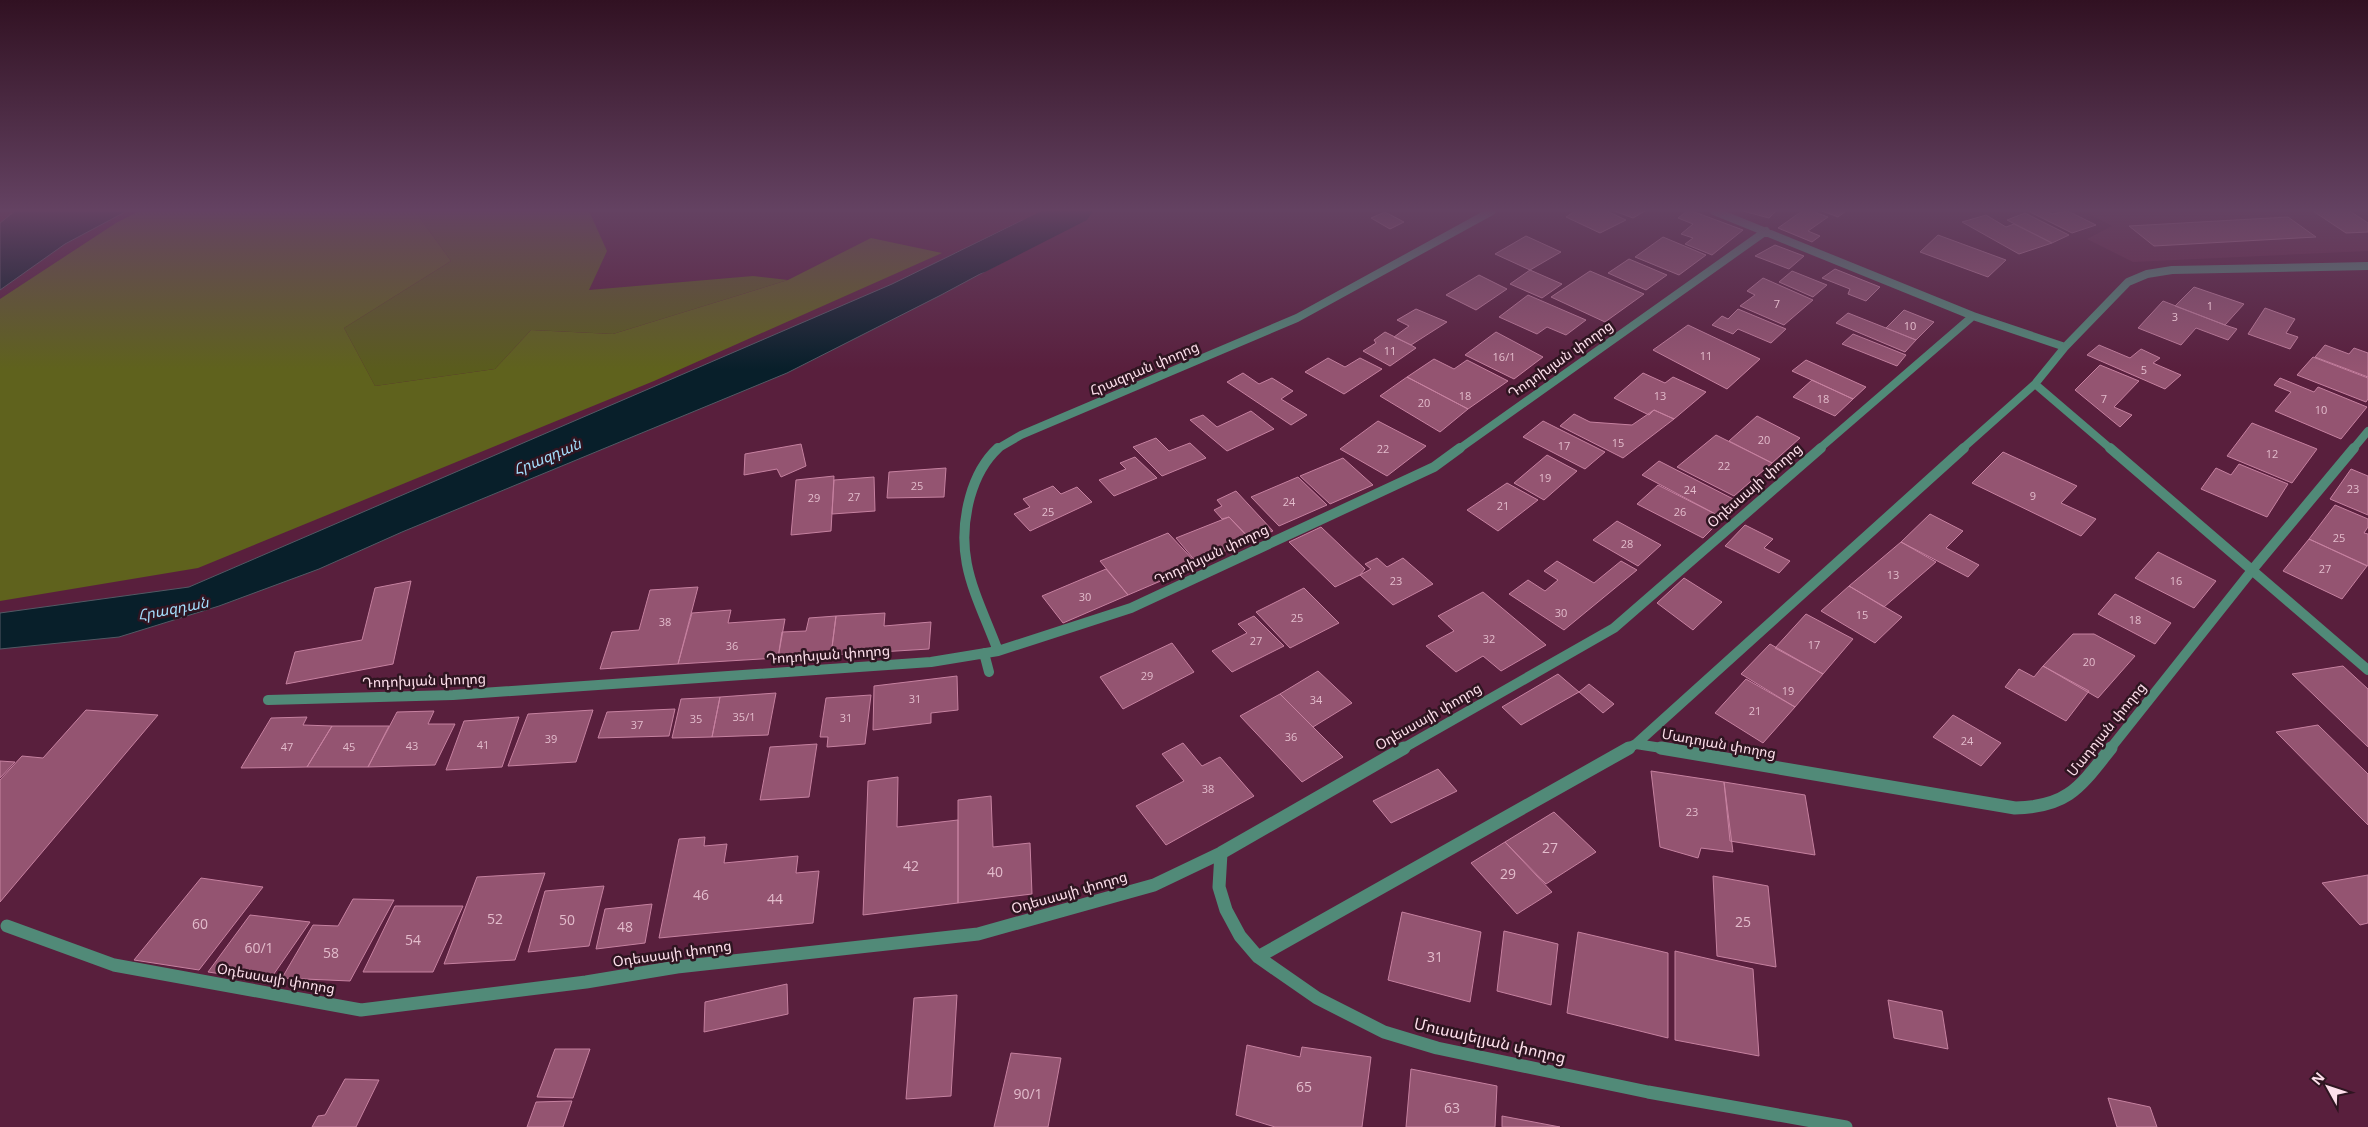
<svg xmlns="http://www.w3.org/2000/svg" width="2368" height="1127" font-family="'Open Sans','Noto Sans Armenian',sans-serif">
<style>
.built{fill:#692848}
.green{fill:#5a5c1d}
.forest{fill:#5f621d}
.water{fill:#081f2a;stroke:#525964}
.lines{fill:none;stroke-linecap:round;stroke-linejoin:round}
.river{fill:#081f2a;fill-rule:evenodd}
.building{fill:#945471;stroke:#c681a0}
.street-far2{stroke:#518a78;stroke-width:8}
.street-far1{stroke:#518a78;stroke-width:10}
.street{stroke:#518a78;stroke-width:13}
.labels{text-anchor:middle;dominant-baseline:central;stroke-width:5;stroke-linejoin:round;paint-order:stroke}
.number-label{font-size:11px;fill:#e3bccc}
.street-label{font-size:14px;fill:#fddfeb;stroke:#2f1521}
.near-number-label{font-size:14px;fill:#e3bccc}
.water-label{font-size:15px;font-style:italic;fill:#a3dcfa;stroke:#2f1521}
.near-street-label{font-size:16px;fill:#fddfeb;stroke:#2f1521}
</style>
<rect width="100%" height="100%" fill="#591f3d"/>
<path class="built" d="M2084 211H2368V251L2133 262 2087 239 2112 226Z"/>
<path class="green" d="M415 211H589L607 251 589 290 753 276 788 280 613 334 531 330 495 369 375 386 344 328 451 261Z"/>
<path class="forest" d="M139 211H415L451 261 344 328 375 386 495 369 531 330 613 334 788 280 871 238 942 253 654 381 198 568 0 601V299L116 223Z"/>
<path class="water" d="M15 211H127L65 244 0 290V223Z
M1023 220 1051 236 941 295 787 373 402 532 319 569 219 606 119 637 0 649V613L189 587 892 284Z"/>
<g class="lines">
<path class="river" d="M1042 211H1093L1087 220 985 272 970 276 955 272 949 263 955 254Z"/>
</g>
<path class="building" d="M1575 211H1607L1626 220 1600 233 1566 217Z
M1614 211H1645L1633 218Z
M1687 211H1692L1743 230 1712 255 1685 244 1693 238 1681 234 1693 224 1678 218Z
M1743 211H1776L1769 218Z
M1802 211H1812L1828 217 1808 231 1820 236 1812 242 1778 228Z
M1822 211H1846L1838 217Z
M2028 211H2046L2052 214 2068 211 2096 225 2072 233Z
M2313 211H2350L2368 223V232L2346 233Z
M1385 212 1404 222 1390 229 1371 218Z
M2025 213 2069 235 2052 243 2007 220Z
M1986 215 2006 227 2014 224 2052 243 2019 254 1962 222Z
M2288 217 2316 237 2154 246 2129 226Z
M1938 235 2006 260 1988 277 1920 252Z
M1526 236 1561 252 1530 270 1495 254Z
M1663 237 1706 255 1679 275 1635 257Z
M1775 245 1804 256 1789 269 1755 256Z
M1629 259 1667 275 1646 290 1608 273Z
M1835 269 1880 287 1866 301 1848 294 1850 289 1822 278Z
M1530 270 1562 284 1542 298 1510 284Z
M1590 271 1644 294 1605 322 1551 297Z
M1792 271 1827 285 1813 297 1779 282Z
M1479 275 1507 289 1476 310 1446 295Z
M1763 278 1813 300 1784 325 1740 306 1755 295 1747 291Z
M2194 287 2244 304 2225 325 2175 306Z
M1528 295 1586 320 1566 335 1547 327 1537 334 1499 317Z
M2163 301 2225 325 2237 329 2228 340 2196 328 2181 345 2138 328Z
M2265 308 2295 319 2286 333 2298 337 2290 349 2248 334Z
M1416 309 1447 322 1411 345 1394 337 1409 326 1397 320Z
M1738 309 1786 329 1771 343 1738 329 1733 334 1712 325 1722 316 1728 319Z
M1904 310 1934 322 1916 340 1886 328Z
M1848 313 1886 328 1916 340 1905 352 1836 323Z
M1688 325 1760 359 1727 389 1653 350Z
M1385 332 1411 345 1416 348 1390 366 1363 351 1376 343 1374 340Z
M1496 332 1543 357 1514 379 1465 355Z
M1853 334 1906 355 1897 366 1842 344Z
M2099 345 2130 358 2141 349 2160 358 2153 363 2181 375 2165 389 2087 355Z
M2325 345 2349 354 2354 348 2368 353V377L2315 357Z
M2313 357 2368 378V399L2366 402 2297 375Z
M1328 358 1345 367 1360 358 1382 369 1344 394 1305 372Z
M1434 359 1454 369 1467 360 1508 381 1468 409 1407 377Z
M1806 360 1866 387 1853 399 1792 371Z
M2100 365 2139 381 2114 407 2132 415 2120 427 2075 390Z
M1243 373 1259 384 1272 378 1293 391 1281 399 1307 415 1291 425 1227 382Z
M1643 373 1665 383 1673 377 1706 392 1674 419 1654 410 1649 415 1614 398Z
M1407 377 1468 409 1440 432 1380 396Z
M2280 378 2314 392 2318 387 2367 407 2341 439 2275 411 2291 392 2274 385Z
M1812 380 1853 399 1835 416 1793 397Z
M1654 410 1674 419 1623 458 1560 426 1574 414 1590 422 1632 425Z
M1251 411 1274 429 1227 451 1190 420 1203 415 1217 427Z
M1757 416 1800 438 1772 463 1729 441Z
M1378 421 1426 446 1387 476 1340 449Z
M1543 421 1605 452 1585 469 1523 437Z
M2252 423 2317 449 2292 483 2227 456Z
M1716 435 1772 463 1734 496 1677 467Z
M1156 438 1169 451 1190 443 1206 458 1162 476 1133 447Z
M801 444 806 466 781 477 777 469 744 475 745 454Z
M2003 452 2077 486 2061 503 2096 519 2081 536 1972 483Z
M1547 455 1577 471 1544 500 1514 483Z
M1135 457 1157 478 1114 496 1099 480 1126 469 1120 463Z
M1343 458 1373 485 1330 504 1300 476Z
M1659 461 1739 502 1723 518 1642 475Z
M2239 464 2288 484 2267 517 2201 489 2216 468 2231 475Z
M946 468 944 497 887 498 889 472Z
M2351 469 2368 476V515L2330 499Z
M834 476 831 531 791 535 796 480Z
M874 477 875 511 832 514 834 480Z
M1298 477 1327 505 1279 526 1251 497Z
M1507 483 1538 500 1498 531 1467 510Z
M1658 485 1723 518 1703 538 1637 504Z
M1053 486 1061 494 1077 487 1092 502 1030 531 1014 514 1030 507 1023 499Z
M1236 491 1273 531 1251 540 1229 517 1222 519 1214 510 1222 506 1217 500Z
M2335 505 2368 519V527L2364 533 2368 534V566L2309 539Z
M1930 514 1963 531 1946 548 1979 565 1968 577 1901 542Z
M1229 517 1251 540 1197 563 1176 538Z
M1617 521 1661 545 1638 566 1593 540Z
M1745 525 1773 539 1764 548 1790 561 1779 573 1725 546Z
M1321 527 1365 569 1360 575 1335 587 1289 542Z
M1168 533 1198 565 1128 595 1100 561Z
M2309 539 2367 566 2342 599 2283 571Z
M1901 542 1936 562 1884 607 1849 586Z
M2158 552 2216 581 2194 608 2135 578Z
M1377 558 1387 567 1403 558 1433 584 1393 605 1360 575 1371 569 1365 564Z
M1557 561 1594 583 1621 561 1637 570 1564 630 1509 594 1528 580 1545 591 1558 580 1544 571Z
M1106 569 1128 595 1063 623 1042 596Z
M1684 578 1722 602 1693 630 1657 603Z
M411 581 393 664 286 684 295 652 362 640 375 588Z
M1849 586 1902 617 1875 643 1821 611Z
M698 587 678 664 600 669 612 632 639 630 650 590Z
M1304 588 1339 623 1290 648 1256 612Z
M1483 592 1546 645 1501 671 1483 656 1456 672 1426 646 1454 631 1438 616Z
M2115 594 2171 623 2155 644 2098 614Z
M731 610 728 623 785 619 778 658 678 664 692 613Z
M885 613 884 626 931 622 929 649 831 655 836 616Z
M1806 614 1853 639 1823 674 1775 648Z
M836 616 831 655 778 658 782 632 806 631 809 618Z
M1254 616 1284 646 1232 672 1212 651 1247 633 1238 624Z
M2073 634H2094L2135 656 2098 698 2043 666Z
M1172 643 1194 672 1123 709 1100 677Z
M1770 644 1823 674 1795 707 1741 674Z
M2043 666 2089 691 2066 721 2005 687 2019 669 2034 677Z
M2343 666 2368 689V747L2292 674Z
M1318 671 1352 703 1313 727 1280 694Z
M1558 674 1579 692 1521 725 1502 707Z
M957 676 958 710 931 713V723L873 730 874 686Z
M1746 679 1795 707 1763 743 1715 713Z
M1589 684 1614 704 1603 713 1579 692Z
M776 693 768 735 712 737 720 697Z
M1280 694 1343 757 1302 782 1240 716Z
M871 695 865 744 827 747 828 737H820L826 698Z
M720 697 712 737 672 738 681 699Z
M675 709 669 736 598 738 607 712Z
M86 710 158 715 0 902V780L22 756 43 758Z
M593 710 576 762 508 766 528 714Z
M434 711 428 724H455L435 765 368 767 397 712Z
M1953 715 2001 743 1981 766 1933 737Z
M307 717 303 725 332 726 307 767 241 768 271 718Z
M519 717 502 767 446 770 464 721Z
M2318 725 2368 774V825L2276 732Z
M332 726H389L368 767H307Z
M1183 743 1202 766 1220 757 1254 796 1166 845 1136 806 1184 781 1162 754Z
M817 744 809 797 760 800 770 747Z
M0 761 15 762 0 778Z
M1438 769 1457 791 1391 823 1373 801Z
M1651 771 1724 782 1733 852 1701 848 1698 858 1660 847Z
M898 777 897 827 958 820V903L863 915 868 781Z
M1724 782 1805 795 1815 855 1730 841Z
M991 796 993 847 1030 843 1032 894 958 903V800Z
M1554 812 1596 852 1546 884 1505 842Z
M705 837 704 846 727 844 724 863 798 856 796 873 819 871 813 923 659 938 679 839Z
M1505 842 1552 892 1517 914 1471 863Z
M545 873 515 960 444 964 477 877Z
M2368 875V923L2360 925 2322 883Z
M1713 876 1768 886 1776 967 1717 956Z
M201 878 263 887 199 970 134 960Z
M604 886 589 946 528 952 545 891Z
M353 899 394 900 350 981 282 978 313 925 338 926Z
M652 904 645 943 596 949 605 909Z
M395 906H463L433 972H363Z
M1402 912 1481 932 1470 1002 1388 980Z
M250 915 310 922 269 981 208 972Z
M1504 931 1558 944 1551 1005 1497 991Z
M1578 932 1668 953V1038L1567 1013Z
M1675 951 1753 969 1759 1056 1675 1040Z
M787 984 788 1014 704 1032 705 1002Z
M957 995 951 1096 906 1099 914 998Z
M1888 1000 1942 1011 1948 1049 1894 1038Z
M1247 1045 1300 1057 1302 1047 1371 1057 1362 1127H1275L1236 1115Z
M555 1049H590L573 1098 537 1097Z
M1011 1053 1061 1058 1048 1127H994Z
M1411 1069 1497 1086 1495 1127H1406Z
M345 1079 379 1080 356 1127H312L318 1116 325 1115Z
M2108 1098 2150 1107 2157 1127H2117Z
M572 1101 563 1127H527L536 1102Z
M1502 1116 1560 1127H1502Z"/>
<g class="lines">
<path class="street-far2" d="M1714 211 1973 316 2065 347
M2035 384 2111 449
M997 449 1021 435 1297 318 1492 211
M1459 449 1766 231
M1819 449 1973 316
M1962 449 2035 384 2065 347 2128 282 2147 274 2172 270 2368 266
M2353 449 2368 431"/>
<path class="street-far1" d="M2110 448 2368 670
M998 651C977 595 953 559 970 497 975 479 984 461 998 448
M984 653 989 672
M268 700 453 695 931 662 998 651 1131 608 1434 467 1460 448
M1636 744 1668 749
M1402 749 1614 628 1821 448
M1626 749 1636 744 1964 448
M2110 749 2253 569 2354 448"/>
<path class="street" d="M1661 748 2015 808C2068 807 2080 787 2111 748
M1221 853 1219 887 1226 910 1240 936 1258 957 1317 998 1384 1032 1437 1048 1648 1092 1846 1127
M7 926 114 965 361 1010 586 982 677 967 978 934 1154 885 1221 853 1404 748
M1258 957 1629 748"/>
</g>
<linearGradient id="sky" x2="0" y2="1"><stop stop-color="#311122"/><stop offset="0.57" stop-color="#644262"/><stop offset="1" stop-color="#644262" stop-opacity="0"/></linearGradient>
<rect width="2368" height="369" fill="url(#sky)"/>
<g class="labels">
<g class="number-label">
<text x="1777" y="303">7</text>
<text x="2210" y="305">1</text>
<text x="2175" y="316">3</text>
<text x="1910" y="325">10</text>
<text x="1390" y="350">11</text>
<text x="1706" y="355">11</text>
<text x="1504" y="356">16/1</text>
<text x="2144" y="369">5</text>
<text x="1465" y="395">18</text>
<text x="1660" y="395">13</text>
<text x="1823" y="398">18</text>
<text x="2104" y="398">7</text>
<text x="1424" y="402">20</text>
<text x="2321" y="409">10</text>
<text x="1764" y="439">20</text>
<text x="1618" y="442">15</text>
<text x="1564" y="445">17</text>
<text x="1383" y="448">22</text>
<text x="2272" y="453">12</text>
<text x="1724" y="465">22</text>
<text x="1545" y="477">19</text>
<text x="917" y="485">25</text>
<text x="2353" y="488">23</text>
<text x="1690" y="489">24</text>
<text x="2033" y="495">9</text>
<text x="854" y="496">27</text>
<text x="814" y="497">29</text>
<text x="1289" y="501">24</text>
<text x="1503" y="505">21</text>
<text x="1048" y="511">25</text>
<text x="1680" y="511">26</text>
<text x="2339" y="537">25</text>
<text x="1627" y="543">28</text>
<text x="2325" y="568">27</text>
<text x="1893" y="574">13</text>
<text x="1396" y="580">23</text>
<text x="2176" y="580">16</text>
<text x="1085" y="596">30</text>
<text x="1561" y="612">30</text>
<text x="1862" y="614">15</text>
<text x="1297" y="617">25</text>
<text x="2135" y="619">18</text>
<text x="665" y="621">38</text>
<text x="1489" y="638">32</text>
<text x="1256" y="640">27</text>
<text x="1814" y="644">17</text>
<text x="732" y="645">36</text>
<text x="2089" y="661">20</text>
<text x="1147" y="675">29</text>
<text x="1788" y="690">19</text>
<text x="915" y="698">31</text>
<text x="1316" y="699">34</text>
<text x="1755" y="710">21</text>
<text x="744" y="716">35/1</text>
<text x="846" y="717">31</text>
<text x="696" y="718">35</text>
<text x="637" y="724">37</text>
<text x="1291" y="736">36</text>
<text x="551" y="738">39</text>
<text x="1967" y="740">24</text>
<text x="483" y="744">41</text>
<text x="412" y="745">43</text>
<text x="287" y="746">47</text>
<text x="349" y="746">45</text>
<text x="1208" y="788">38</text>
<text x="1692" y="811">23</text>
</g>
<g class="street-label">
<text transform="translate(1560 359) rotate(-35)">Դոդոխյան փողոց</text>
<text transform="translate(1144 368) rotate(-23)">Հրազդան փողոց</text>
<text transform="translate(1754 485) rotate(-41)">Օդեսսայի փողոց</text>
<text transform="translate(1211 554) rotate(-25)">Դոդոխյան փողոց</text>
<text transform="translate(828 654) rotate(-4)">Դոդոխյան փողոց</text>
<text transform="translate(424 680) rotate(-2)">Դոդոխյան փողոց</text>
<text transform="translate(1428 716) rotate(-30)">Օդեսսայի փողոց</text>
<text transform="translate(2106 729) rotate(-51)">Մադոյան փողոց</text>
<text transform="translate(1719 743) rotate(10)">Մադոյան փողոց</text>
<text transform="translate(1069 892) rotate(-16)">Օդեսսայի փողոց</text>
<text transform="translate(672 953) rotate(-8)">Օդեսսայի փողոց</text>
<text transform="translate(276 978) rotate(10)">Օդեսսայի փողոց</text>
</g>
<g class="near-number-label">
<text x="1550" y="847">27</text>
<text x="911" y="865">42</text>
<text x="995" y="871">40</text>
<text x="1508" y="873">29</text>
<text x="701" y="894">46</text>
<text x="775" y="898">44</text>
<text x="495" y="918">52</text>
<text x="567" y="919">50</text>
<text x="1743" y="921">25</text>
<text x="200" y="923">60</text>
<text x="625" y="926">48</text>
<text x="413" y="939">54</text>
<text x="259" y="947">60/1</text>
<text x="331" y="952">58</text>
<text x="1435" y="956">31</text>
<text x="1304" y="1086">65</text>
<text x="1028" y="1093">90/1</text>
<text x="1452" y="1107">63</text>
</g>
<g class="water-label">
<text transform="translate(547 456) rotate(-23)">Հրազդան</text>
<text transform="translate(173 608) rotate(-11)">Հրազդան</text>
</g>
<g class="near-street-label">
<text transform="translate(1490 1040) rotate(13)">Մուսայելյան փողոց</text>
</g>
</g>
<g transform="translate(2328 1087) rotate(310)" stroke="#2f1521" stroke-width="4" paint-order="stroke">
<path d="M0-4L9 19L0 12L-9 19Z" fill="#fddfeb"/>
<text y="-8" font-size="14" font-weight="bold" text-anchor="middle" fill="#fddfeb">N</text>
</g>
</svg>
